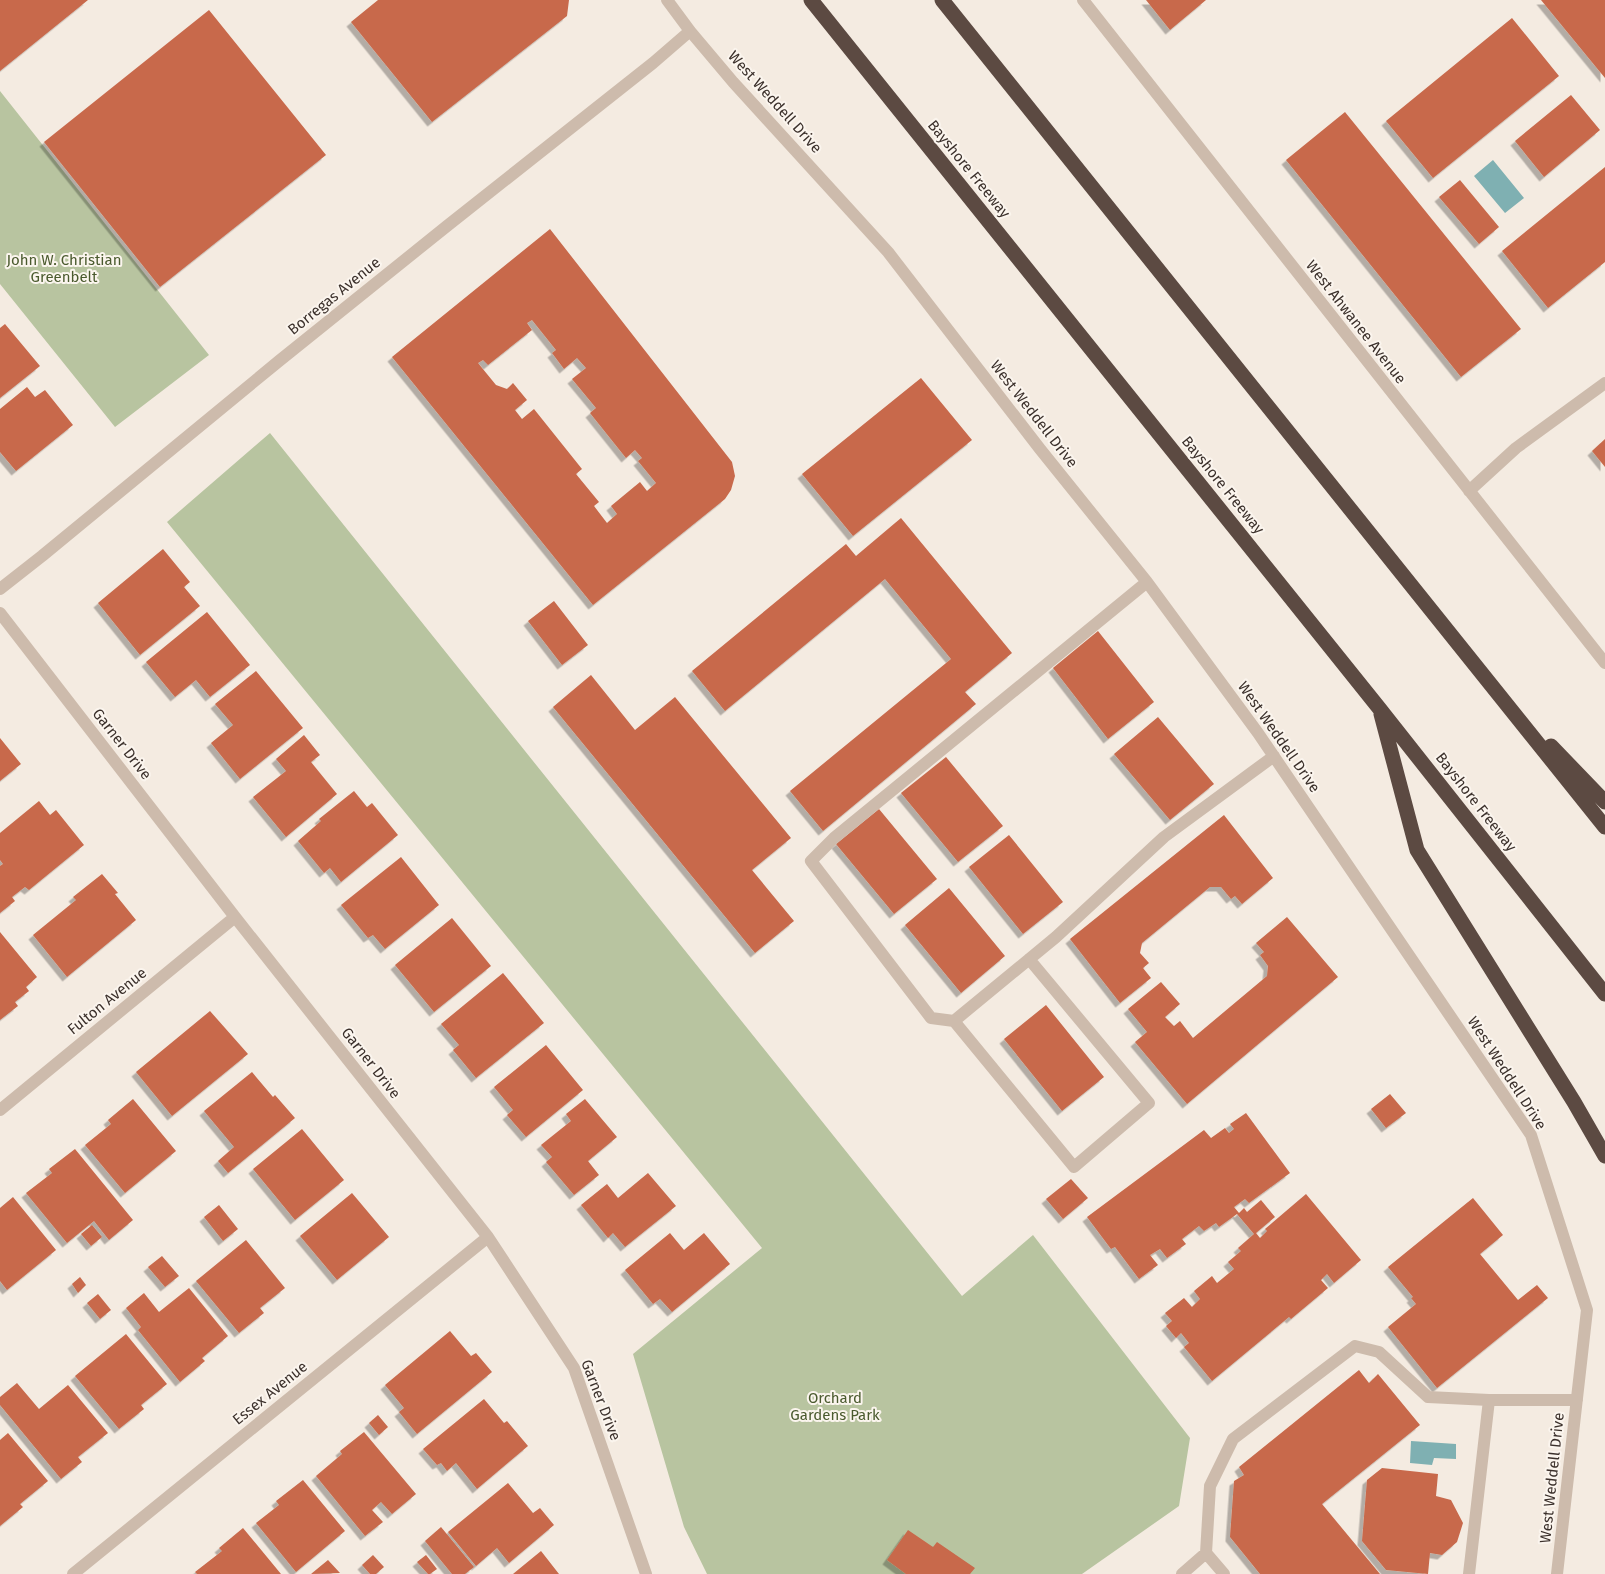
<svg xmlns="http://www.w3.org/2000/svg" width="1605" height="1574" font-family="'Fira Sans',sans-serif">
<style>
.green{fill:#b8c4a0}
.water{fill:#7fb0b2}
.building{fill:#c8694b;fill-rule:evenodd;filter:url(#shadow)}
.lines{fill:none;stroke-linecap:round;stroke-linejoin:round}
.minor{stroke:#cdbbac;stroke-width:12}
.highway{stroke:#5c4a42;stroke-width:15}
.labels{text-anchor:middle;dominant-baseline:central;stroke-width:4;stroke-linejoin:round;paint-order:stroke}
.street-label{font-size:15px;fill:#3b302b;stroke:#fbf5ee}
.park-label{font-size:15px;fill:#4a5a2e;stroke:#fbf5ee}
</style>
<defs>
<filter id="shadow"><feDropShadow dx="-4.5" dy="4.5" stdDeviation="0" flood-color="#0004"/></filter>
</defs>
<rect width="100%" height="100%" fill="#f4ebe1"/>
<path class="green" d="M0 91 209 355 115 427 0 284Z
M270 433 962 1296 1033 1235 1190 1438 1179 1506 1082 1574H707L684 1527 633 1354 762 1248 167 522Z"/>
<path class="water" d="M1493 160 1524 198 1505 213 1474 176Z
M1411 1441 1456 1444V1459L1434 1458 1432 1465 1410 1463Z"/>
<path class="building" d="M0 0H88L0 71Z
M378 0H569L567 16 432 122 351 22Z
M1146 0H1206L1170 30Z
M1541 0H1605V78Z
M209 10 326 155 160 287 44 142Z
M1512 18 1559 76 1433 178 1386 121Z
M1571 95 1600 130 1544 177 1515 141Z
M1345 112 1521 329 1461 377 1286 160Z
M1605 167V262L1548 308 1502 251Z
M1460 180 1499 227 1479 244 1439 197Z
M550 229 732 462 735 476 731 490 725 499 593 605 392 357ZM532 320 556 350 552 353 564 369 577 358 586 368 572 379 596 408 590 413 626 458 635 450 642 458 638 461 656 483 647 491 640 482 611 506 617 514 607 523 594 506 599 502 576 474 582 469 534 409 522 419 515 410 527 400 513 383 507 389 496 385 478 363 483 360 488 365 532 330 527 323Z
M5 324 40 366 0 398V328Z
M921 378 972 440 853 536 802 474Z
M27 387 35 397 45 390 73 425 16 471 0 452V409Z
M1605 439V467L1592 451Z
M901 518 1012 653 965 692 976 704 823 831 790 791 951 659 885 579 725 711 692 671 846 544 856 556Z
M163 549 190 582 184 587 200 606 140 655 98 603Z
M554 601 588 645 562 665 528 621Z
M207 612 250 665 210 697 196 680 175 697 146 662Z
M1098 631 1154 702 1108 739 1053 668Z
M256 671 303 728 240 779 211 743 233 725 215 704Z
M591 675 635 730 675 697 791 838 752 870 794 921 755 953 553 707Z
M1158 717 1214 784 1170 820 1114 754Z
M304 735 320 755 311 762 337 794 286 837 253 797 286 771 276 759Z
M0 738 21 764 0 781Z
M946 757 1003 826 958 862 901 793Z
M354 791 367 807 372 803 398 835 341 882 330 868 324 873 298 841 321 821 319 819Z
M39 801 50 815 56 810 84 845 29 890 25 887 12 897 15 901 0 913V866L3 864 0 860V833Z
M879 809 937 879 894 914 836 844Z
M1224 815 1273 878 1242 904 1235 896 1231 899 1221 887H1210L1142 943 1140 953 1149 963 1143 968 1151 978 1120 1003 1070 939Z
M1009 835 1063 902 1023 934 969 867Z
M401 857 439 905 385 949 373 935 368 938 341 905Z
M102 874 118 893 115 894 136 920 67 977 33 935 76 900 73 897Z
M949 888 1005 956 961 993 905 925Z
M1287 917 1338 977 1187 1104 1135 1042 1147 1032 1128 1009 1161 982 1180 1004 1165 1017 1174 1026 1180 1021 1193 1038 1267 976 1268 966 1260 955 1264 952 1256 943Z
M452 918 491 966 434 1012 395 965Z
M0 932 37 977 26 987 29 991 15 1002 18 1006 0 1020Z
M503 973 544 1023 476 1078 453 1050 459 1045 441 1024Z
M1046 1005 1104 1077 1062 1111 1004 1039Z
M210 1011 248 1054 172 1116 136 1072Z
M546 1045 583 1090 526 1137 507 1115 513 1110 494 1087Z
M252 1072 273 1097 275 1095 295 1118 228 1173 218 1161 234 1147 204 1111Z
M1390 1094 1406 1113 1386 1128 1371 1109Z
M133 1099 176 1151 125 1193 85 1145 111 1124 108 1120Z
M585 1099 617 1137 588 1161 599 1175 574 1195 546 1162 552 1157 541 1145 571 1121 566 1114Z
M1246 1113 1290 1173 1249 1203 1245 1199 1234 1207 1239 1213 1244 1208 1247 1212 1261 1200 1275 1217 1256 1233 1260 1238 1267 1231 1265 1229 1306 1194 1361 1260 1334 1283 1327 1274 1321 1280 1328 1288 1291 1319 1289 1317 1212 1381 1184 1347 1189 1343 1181 1333 1176 1338 1166 1326 1172 1321 1165 1313 1184 1298 1192 1307 1200 1299 1194 1291 1212 1276 1217 1283 1234 1269 1228 1262 1241 1251 1238 1248 1254 1234 1237 1214 1219 1227 1216 1223 1204 1231 1199 1226 1182 1239 1186 1244 1167 1258 1160 1249 1150 1255 1158 1265 1139 1279 1115 1247 1111 1249 1087 1217 1204 1130 1211 1138 1225 1128 1229 1133 1234 1129 1230 1124Z
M302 1129 344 1180 295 1220 253 1169Z
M75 1149 133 1220 109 1240 94 1221 67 1243 26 1193 52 1173 49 1169Z
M648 1173 676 1206 625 1247 613 1233 608 1238 581 1205 607 1184 618 1198Z
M1071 1179 1088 1198 1063 1219 1046 1199Z
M352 1193 389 1237 337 1280 300 1236Z
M13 1197 56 1250 7 1290 0 1281V1208Z
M1473 1198 1503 1235 1480 1254 1518 1300 1537 1285 1548 1298 1437 1388 1388 1327 1416 1304 1411 1298 1413 1297 1388 1267Z
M219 1205 238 1229 223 1241 204 1217Z
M92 1225 102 1237 91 1246 81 1234Z
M670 1233 684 1250 704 1233 730 1264 672 1312 660 1299 653 1304 625 1270Z
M246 1240 285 1288 260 1308 264 1313 239 1333 196 1281Z
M162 1256 179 1276 165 1287 148 1267Z
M80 1277 86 1285 78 1293 72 1284Z
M189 1288 228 1336 202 1358 205 1361 180 1382 138 1330 141 1327 126 1308 144 1293 159 1312Z
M98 1294 111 1310 100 1319 87 1303Z
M450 1331 471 1356 476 1353 492 1372 417 1434 399 1412 404 1408 385 1385Z
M126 1334 167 1384 141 1405 144 1409 119 1429 75 1376Z
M1359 1370 1369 1383 1378 1374 1420 1425 1322 1504 1380 1574H1260L1230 1537 1234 1481 1244 1475 1239 1467Z
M17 1383 39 1409 68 1385 108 1433 78 1457 82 1462 61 1479 0 1405V1397Z
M484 1399 504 1423 507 1421 528 1446 477 1489 456 1463 447 1471 441 1463 437 1465 423 1449Z
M378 1415 388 1427 379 1435 369 1423Z
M364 1432 416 1494 392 1514 381 1502 372 1510 383 1522 365 1536 316 1476 342 1454 340 1451Z
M8 1433 48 1481 20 1504 23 1507 0 1526V1440Z
M1382 1468 1438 1474 1436 1496 1451 1500 1463 1523 1457 1542 1442 1555 1430 1553 1428 1574 1386 1570 1362 1541 1367 1480Z
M303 1480 345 1531 296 1572 256 1523 279 1505 276 1501Z
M508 1483 533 1513 540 1508 554 1525 509 1563 497 1548 476 1566 448 1532Z
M441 1527 474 1567 465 1574H452L425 1541Z
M243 1528 281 1574H197L195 1572 222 1551 219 1548Z
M908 1530 933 1547 937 1542 975 1568 970 1574H906L887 1560Z
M541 1551 559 1574H513Z
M373 1555 384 1567 376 1574H370L362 1565Z
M426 1555 437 1569 430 1574H428L417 1562Z
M328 1560 340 1573 311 1574Z"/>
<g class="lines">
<path class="minor" d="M667 0 690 31 733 82 888 252 1040 449 1147 582 1258 733 1531 1135 1587 1310 1557 1574
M1083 0 1605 663
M1469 491 1516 448 1605 383
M0 589 42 556 279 361 447 226 653 63 690 31
M0 613 235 917 488 1237 574 1368 646 1574
M1029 959 1149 1103 1074 1167 954 1021 1056 937 1164 837 1274 756
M954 1021 931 1018 811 861 834 838 1147 582
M0 1110 235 917
M1206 1553 1210 1486 1233 1439 1355 1346 1379 1352 1428 1397 1489 1400H1577
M73 1574 488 1237
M1182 1574 1206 1553 1224 1574
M1469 1574 1489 1400"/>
<path class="highway" d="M811 0 1379 708 1605 994
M942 0 1605 827
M1381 714 1417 850 1574 1102 1605 1156
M1551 746 1605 802"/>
</g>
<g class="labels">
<g class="street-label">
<text transform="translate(775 102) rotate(48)">West Weddell Drive</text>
<text transform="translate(969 169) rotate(51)">Bayshore Freeway</text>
<text transform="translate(334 296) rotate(-39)">Borregas Avenue</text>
<text transform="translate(1356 322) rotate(52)">West Ahwanee Avenue</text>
<text transform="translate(1034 414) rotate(52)">West Weddell Drive</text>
<text transform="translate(1223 485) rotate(51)">Bayshore Freeway</text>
<text transform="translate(1279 737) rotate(55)">West Weddell Drive</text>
<text transform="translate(122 744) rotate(52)">Garner Drive</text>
<text transform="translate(1476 802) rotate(52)">Bayshore Freeway</text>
<text transform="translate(107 1001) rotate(-39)">Fulton Avenue</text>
<text transform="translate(371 1063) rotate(52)">Garner Drive</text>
<text transform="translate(1507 1073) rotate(57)">West Weddell Drive</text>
<text transform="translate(270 1393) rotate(-39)">Essex Avenue</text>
<text transform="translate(601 1400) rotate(69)">Garner Drive</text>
<text transform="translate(1552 1478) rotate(-84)">West Weddell Drive</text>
</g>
<g class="park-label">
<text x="64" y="260">John W. Christian<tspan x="64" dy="17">Greenbelt</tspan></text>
<text x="835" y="1398">Orchard<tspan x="835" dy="17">Gardens Park</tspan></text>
</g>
</g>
</svg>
